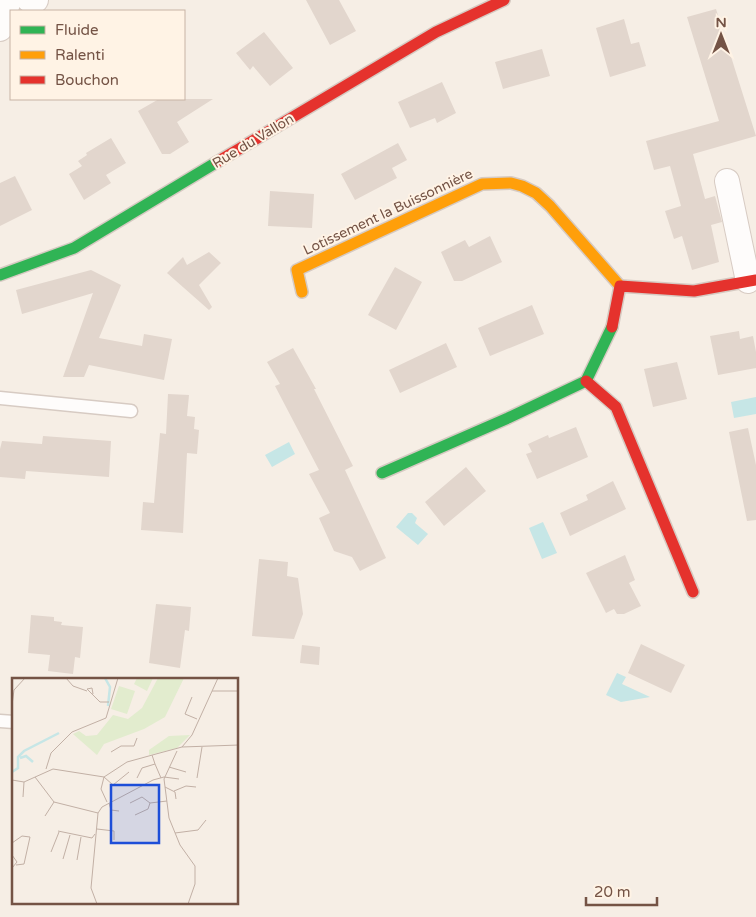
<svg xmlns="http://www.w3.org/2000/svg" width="756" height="917" font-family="'Varela Round',sans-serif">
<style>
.water{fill:#c6e6e6}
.building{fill:#e2d6cd}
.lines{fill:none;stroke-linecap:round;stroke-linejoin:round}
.lane-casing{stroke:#d7cbc3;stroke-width:15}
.street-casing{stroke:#d7cbc3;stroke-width:26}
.fast-casing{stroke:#d6cac2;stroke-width:14}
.slow-casing{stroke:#d6cac2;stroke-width:14}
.jam-casing{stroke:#d6cac2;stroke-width:14}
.lane{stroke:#fefcfb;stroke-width:12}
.street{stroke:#fefcfb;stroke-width:24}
.fast{stroke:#30b455;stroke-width:11}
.slow{stroke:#ff9f0a;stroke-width:11}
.jam{stroke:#e5322d;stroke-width:11}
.labels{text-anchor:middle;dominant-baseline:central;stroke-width:4;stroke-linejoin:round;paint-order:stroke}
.street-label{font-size:14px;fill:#745345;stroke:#fff3e5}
.inset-river{fill:none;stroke:#c6e6e6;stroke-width:2.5}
.inset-road{fill:none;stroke:#c2b0a5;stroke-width:1}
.view{fill:#1d4ed8;fill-opacity:0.15;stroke:#1d4ed8;stroke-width:2.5}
.inset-edge{fill:none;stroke:#745345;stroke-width:2.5}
</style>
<rect width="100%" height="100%" fill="#f6eee5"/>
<path class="water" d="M756 397V414L734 418 731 402Z
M289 442 295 454 272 467 265 455Z
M408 513H412L417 518 415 523 428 534 418 545 396 527Z
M543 522 557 553 542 559 529 528Z
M617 673 626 677 622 684 650 697 621 702 606 695Z"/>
<path class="building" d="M306 0H339L356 31 330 45Z
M716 9 756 136 693 154 705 199 715 196 722 222 711 225 719 262 692 270 682 236 674 239 665 211 681 206 670 166 654 170 646 141 719 121 687 17Z
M624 19 631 44 639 42 646 66 610 77 596 28Z
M264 32 293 68 270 86 253 66 250 70 236 53Z
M542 49 550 76 503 89 495 62Z
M442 82 456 113 437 123 435 118 410 128 398 102Z
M159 99H213L177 122 189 142 170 154H162L138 111Z
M111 138 126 163 106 175 111 183 84 200 69 174 82 166 78 161 87 155 86 153Z
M398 143 407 160 392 168 397 178 355 200 341 174Z
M15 176 32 210 0 226V183Z
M270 191 314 194 312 228 268 226Z
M490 236 502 262 462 281H454L441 252 465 240 469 247Z
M209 252 221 263 199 285 212 307 209 310 167 273 183 257 187 265Z
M395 267 422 282 396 330 368 315Z
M91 270 121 285 99 338 142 346 144 334 172 339 164 380 89 365 84 377H63L93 293 22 314 16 290Z
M532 305 544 334 490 356 478 328Z
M739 331 740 339 753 336 756 352V368L718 375 710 336Z
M446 343 457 367 400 393 389 370Z
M293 348 316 389H314L353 466 345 470 386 558 360 571 352 557 334 551 319 518 330 513 309 474 319 470 275 386 280 384 267 362Z
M677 362 687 399 653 407 644 369Z
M168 394 189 395 187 416 195 417 194 429 199 430 197 454 187 453 183 533 141 530 143 502 154 503 160 433 166 434Z
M576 427 588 457 537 479 526 454 532 452 528 444 548 435 549 438Z
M748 428 756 465V520L747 521 729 432Z
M43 436 111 441 109 477 26 471 25 479 0 477V449L2 441 42 444Z
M466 467 486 491 444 526 425 502Z
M613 481 626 509 570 536 560 513 588 500 586 495Z
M625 555 635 580 629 583 641 606 624 614H617L614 609 606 613 586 573Z
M259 559 288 562 287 576 298 578 303 614 294 639 252 636Z
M156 604 191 607 189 631 185 630 180 668 149 663Z
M31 615 54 617V621L62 622 61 625 83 627 80 658 75 657 73 674 48 671 50 655 28 653Z
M641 644 685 665 671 693 628 673Z
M302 645 320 647 319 665 300 663Z"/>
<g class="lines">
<g class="lane-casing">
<path id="lane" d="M0 398 131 411
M0 721 14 722"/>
</g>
<g class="street-casing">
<path id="street" d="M29 0 32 1 36 0
M0 29 9 0
M727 181 748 281"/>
</g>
<g class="fast-casing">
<path id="fast" d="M0 275 74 248 217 162
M382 473 508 418 586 381 612 327"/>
</g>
<g class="slow-casing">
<path id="slow" d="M302 292 297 270 482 184 511 183 522 186 536 193 550 206 620 286"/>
</g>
<g class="jam-casing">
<path id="jam" d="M217 162 436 32 504 0
M612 327 620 286 694 291 756 280
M586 381 616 407 693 592"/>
</g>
<use href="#lane" class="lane"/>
<use href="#street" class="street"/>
<use href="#fast" class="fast"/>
<use href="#slow" class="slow"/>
<use href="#jam" class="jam"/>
</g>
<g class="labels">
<g class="street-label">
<text transform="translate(253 141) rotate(-31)">Rue du Vallon</text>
<text transform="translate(388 212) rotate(-25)">Lotissement la Buissonnière</text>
</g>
</g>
<g transform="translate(12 678)">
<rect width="226" height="226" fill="#f6eee5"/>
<path d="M125 0H141L135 13 122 6ZM146 0H172L153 39 132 51 92 66 85 77 61 56 67 53 74 58 85 57 101 37 116 41 130 30ZM107 8 123 13 115 36 99 31ZM178 57 165 70 137 77V72L157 58Z" fill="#e2ecce"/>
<path class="inset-river" d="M93 0 98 9 96 28M8 80 14 78 21 84M0 94 6 90V79L12 73 47 55"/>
<path class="inset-road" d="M54 0 61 8 75 13M200 13H227M81 16 80 10 75 11 88 24H97M180 19 173 36 185 41M0 27 2 12 13 0M170 69 180 57 206 0M165 73 152 101 157 140 168 167 183 188V206L176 226M99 74 109 68H122L125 60M143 86 149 100M157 89 174 94M34 91 39 75 60 54 94 40 106 0M117 94 101 107 92 99 115 84 144 76 170 69 227 67M23 99 42 124 86 135M125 100 130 90 143 86 140 77M185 100 190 69M0 102 12 104 41 91 92 99 89 111 95 124M153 109 163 114 164 121M162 113 174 108 184 109M11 119 12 104M97 125 99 132 107 133M118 125 130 119 138 125M123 137 136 131 138 125 155 123M33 138 42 124M85 151 102 153V162M46 153 80 160 83 156M163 155 186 152 194 142M0 165 10 158 18 159 12 186 4 187M39 174 47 154M0 177 5 184 0 190M51 181 58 157M65 182 69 159M85 226 79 210 86 135 90 129 141 102 152 99 167 101"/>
<path class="view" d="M99 107H147V165H99Z"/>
<rect width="226" height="226" class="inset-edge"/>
</g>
<rect x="10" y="10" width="175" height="90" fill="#fff3e5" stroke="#c7b3a5"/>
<rect x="20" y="26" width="25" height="8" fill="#30b455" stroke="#c7b3a5"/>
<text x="55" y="35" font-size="15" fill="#745345">Fluide</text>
<rect x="20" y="51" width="25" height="8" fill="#ff9f0a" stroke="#c7b3a5"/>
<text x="55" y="60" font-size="15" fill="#745345">Ralenti</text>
<rect x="20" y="76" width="25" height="8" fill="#e5322d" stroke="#c7b3a5"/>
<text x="55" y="85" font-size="15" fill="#745345">Bouchon</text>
<g transform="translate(721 35)" stroke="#fff3e5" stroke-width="4" paint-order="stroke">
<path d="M0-4L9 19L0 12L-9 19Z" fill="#745345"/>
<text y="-8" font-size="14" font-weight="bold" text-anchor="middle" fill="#745345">N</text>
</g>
<path d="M586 897v8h71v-8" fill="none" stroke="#745345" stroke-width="2.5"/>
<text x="594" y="897" font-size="15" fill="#745345" stroke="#fff3e5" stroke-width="4" paint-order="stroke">20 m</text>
</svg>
